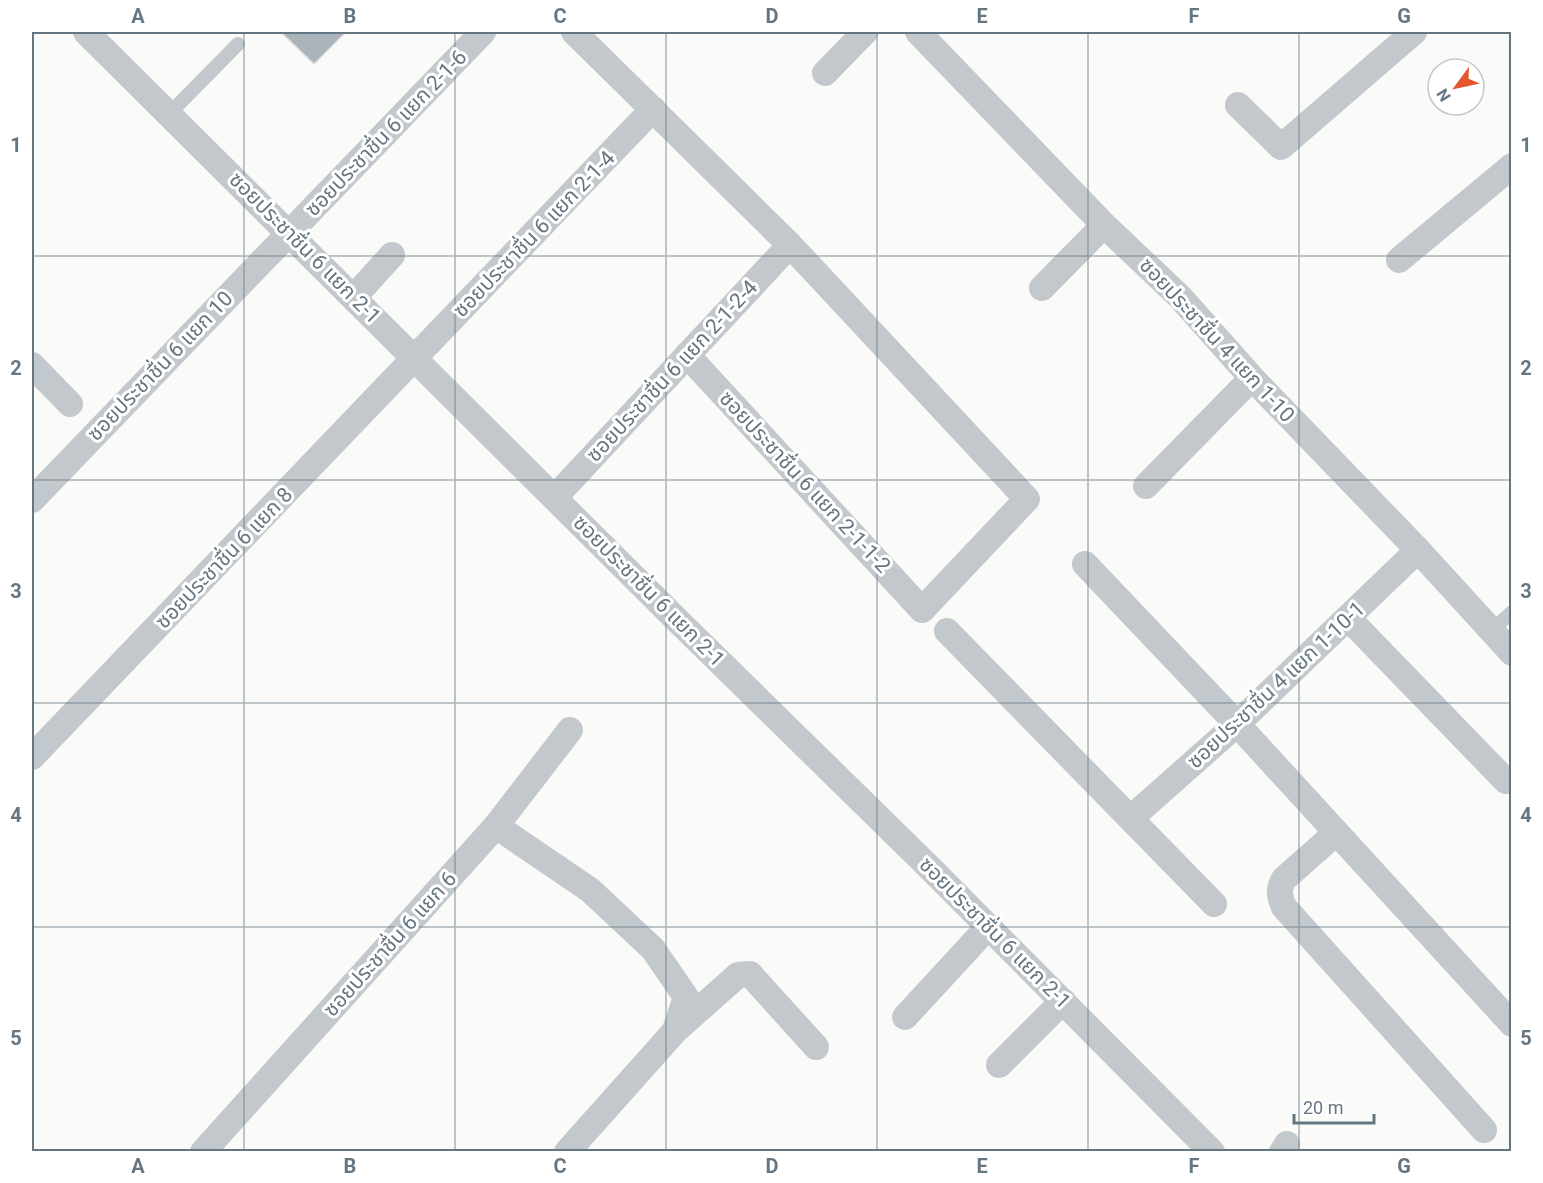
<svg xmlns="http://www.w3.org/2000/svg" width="1543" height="1183" font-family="Roboto,'Noto Sans Thai',sans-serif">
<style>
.building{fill:#aab3b9;stroke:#dcdcda;stroke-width:1.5}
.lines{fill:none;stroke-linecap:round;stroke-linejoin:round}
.service{stroke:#c3c8cc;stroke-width:14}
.minor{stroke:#c3c8cc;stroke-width:26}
.grid{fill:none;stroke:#657683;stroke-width:1.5;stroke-opacity:0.55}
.labels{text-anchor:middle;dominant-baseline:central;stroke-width:6;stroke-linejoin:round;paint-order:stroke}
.street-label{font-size:21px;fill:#657683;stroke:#fff}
.neatline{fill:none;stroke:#657683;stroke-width:2}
.grid-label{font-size:20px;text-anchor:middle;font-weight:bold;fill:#657683}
</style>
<rect width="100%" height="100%" fill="#fafaf8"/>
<path class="building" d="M281 32H346L314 64Z"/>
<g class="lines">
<path class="service" d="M169 114 238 44
M1491 631 1512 612"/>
<path class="minor" d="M86 32 678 621 932 870 1212 1152
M574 32 790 245 1027 499 922 610 687 355
M918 32 1104 225 1180 297 1252 378 1418 550 1512 653
M825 73 865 32
M1238 105 1281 147 1414 32
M1399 260 1512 166
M1042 288 1104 225
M354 297 392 255
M32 365 70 404
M1146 486 1252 378
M555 497 790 245
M32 500 483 32
M1085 564 1237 724 1512 1024
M1348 618 1506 781
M947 631 1214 904
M32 757 653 109
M1131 818 1237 724 1418 550
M496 826 590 890 653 949 686 997 675 1030
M1336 833 1284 879C1278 889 1279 896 1284 907L1484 1130
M905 1017 988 927
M999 1065 1063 1001
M203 1152 496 826 570 730
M567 1152 675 1031 738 975 750 974 816 1047
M1282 1152 1287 1144"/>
</g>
<path class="grid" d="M244 32V1152M455 32V1152M666 32V1152M877 32V1152M1088 32V1152M1299 32V1152M32 256H1512M32 480H1512M32 703H1512M32 927H1512"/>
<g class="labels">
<g class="street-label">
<text transform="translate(386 133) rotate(-46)">ซอยประชาชื่น 6 แยก 2-1-6</text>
<text transform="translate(534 234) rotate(-46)">ซอยประชาชื่น 6 แยก 2-1-4</text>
<text transform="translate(305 248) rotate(45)">ซอยประชาชื่น 6 แยก 2-1</text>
<text transform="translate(1217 340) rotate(47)">ซอยประชาชื่น 4 แยก 1-10</text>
<text transform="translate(160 366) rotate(-46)">ซอยประชาชื่น 6 แยก 10</text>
<text transform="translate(672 371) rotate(-47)">ซอยประชาชื่น 6 แยก 2-1-2-4</text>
<text transform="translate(805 482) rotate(47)">ซอยประชาชื่น 6 แยก 2-1-1-2</text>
<text transform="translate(224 558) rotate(-46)">ซอยประชาชื่น 6 แยก 8</text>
<text transform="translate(649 591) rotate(45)">ซอยประชาชื่น 6 แยก 2-1</text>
<text transform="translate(1276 685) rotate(-43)">ซอยประชาชื่น 4 แยก 1-10-1</text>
<text transform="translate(995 933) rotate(45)">ซอยประชาชื่น 6 แยก 2-1</text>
<text transform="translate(390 944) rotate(-48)">ซอยประชาชื่น 6 แยก 6</text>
</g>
</g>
<rect width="1543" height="1183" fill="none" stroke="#ffffff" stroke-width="66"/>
<g transform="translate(1456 87) rotate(237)"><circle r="28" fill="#ffffff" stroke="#c1c8cd" stroke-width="1.5"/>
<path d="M0-4.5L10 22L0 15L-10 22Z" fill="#e4572e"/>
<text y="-9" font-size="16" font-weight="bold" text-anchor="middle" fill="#657683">N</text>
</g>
<path d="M1294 1114v9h80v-9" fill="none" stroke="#657683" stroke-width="3"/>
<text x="1303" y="1114" font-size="18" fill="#657683" stroke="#ffffff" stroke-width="4.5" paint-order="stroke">20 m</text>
<rect x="33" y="33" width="1477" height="1117" class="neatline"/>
<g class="grid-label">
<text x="138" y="23">A</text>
<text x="350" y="23">B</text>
<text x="560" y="23">C</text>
<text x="772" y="23">D</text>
<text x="982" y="23">E</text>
<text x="1194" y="23">F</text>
<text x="1404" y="23">G</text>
<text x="16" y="152">1</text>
<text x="1526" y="152">1</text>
<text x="16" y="375">2</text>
<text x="1526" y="375">2</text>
<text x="16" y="598">3</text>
<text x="1526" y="598">3</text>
<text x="16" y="822">4</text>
<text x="1526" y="822">4</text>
<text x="16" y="1045">5</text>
<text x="1526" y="1045">5</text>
<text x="138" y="1173">A</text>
<text x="350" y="1173">B</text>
<text x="560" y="1173">C</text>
<text x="772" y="1173">D</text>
<text x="982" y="1173">E</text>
<text x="1194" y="1173">F</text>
<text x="1404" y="1173">G</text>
</g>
</svg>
